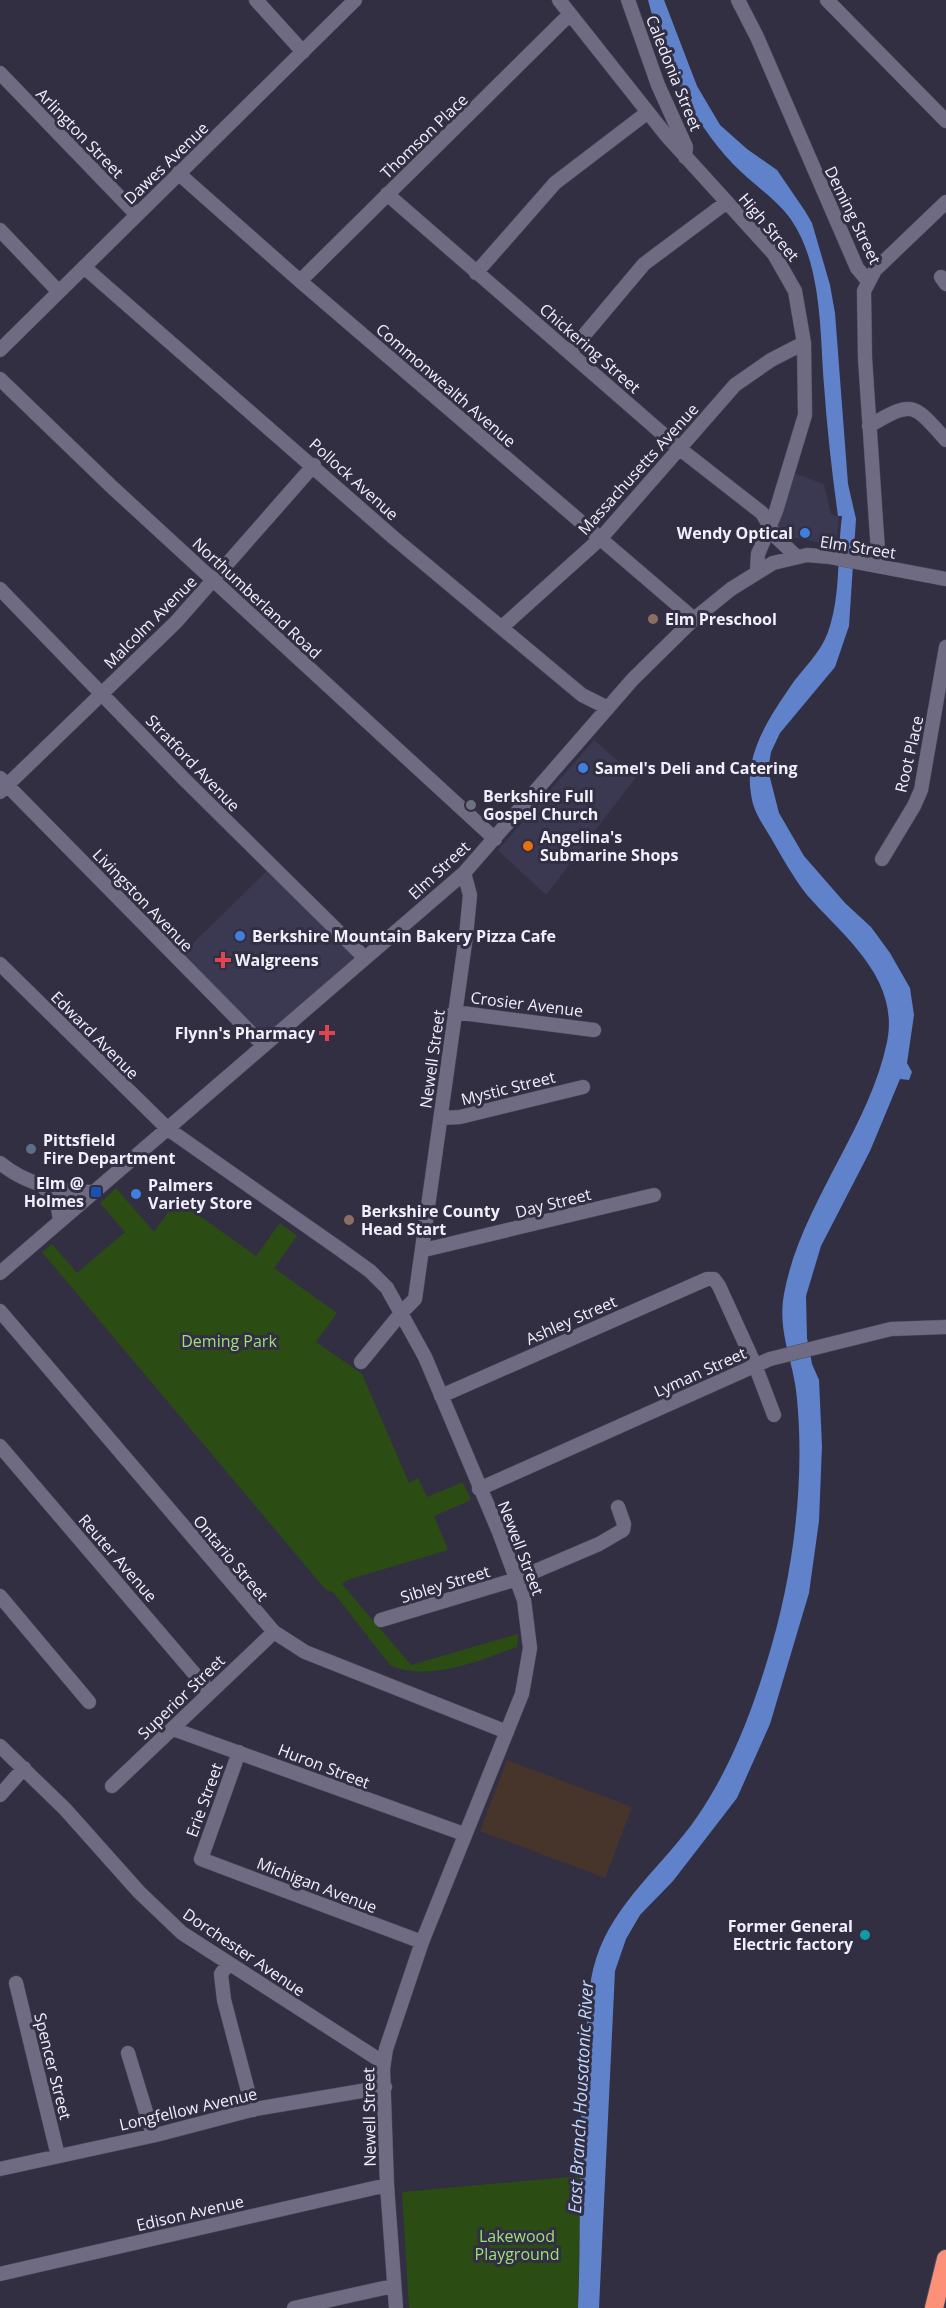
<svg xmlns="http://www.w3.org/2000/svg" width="946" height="2308" font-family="'Open Sans',sans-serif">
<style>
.built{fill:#3b3852}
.industrial{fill:#47352c}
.green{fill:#2b4d14}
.water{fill:#5f82cb}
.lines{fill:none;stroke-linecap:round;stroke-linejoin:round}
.minor-casing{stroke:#4d4b5c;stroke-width:15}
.highway-casing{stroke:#4d4b5c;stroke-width:20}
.minor{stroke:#6e6b82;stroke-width:14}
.highway{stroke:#fc9178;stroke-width:18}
.shop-dot{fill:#3f7fe0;stroke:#322f43;stroke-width:2}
.education-dot{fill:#8d6e63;stroke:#322f43;stroke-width:2}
.worship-dot{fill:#6b7280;stroke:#322f43;stroke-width:2}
.food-dot{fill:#e8710a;stroke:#322f43;stroke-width:2}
.health-dot{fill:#e0444e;stroke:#322f43;stroke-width:2}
.service-dot{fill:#5c6f8a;stroke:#322f43;stroke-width:2}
.transit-dot{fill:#1a4fb4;stroke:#322f43;stroke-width:2}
.culture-dot{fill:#0f9aa8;stroke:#322f43;stroke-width:2}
.labels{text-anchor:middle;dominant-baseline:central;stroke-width:6;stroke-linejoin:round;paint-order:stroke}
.street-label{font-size:16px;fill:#f0effc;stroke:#322f43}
.poi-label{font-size:16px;font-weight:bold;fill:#f0effc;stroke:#322f43;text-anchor:start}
.park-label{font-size:16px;fill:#9edf7b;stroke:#322f43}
.water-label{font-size:18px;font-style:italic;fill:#c1d6fd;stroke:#322f43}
</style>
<rect width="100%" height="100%" fill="#322f43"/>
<path class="built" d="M794 473 824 484 831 514 839 517 836 546 782 535 776 526Z
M594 740 636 777 546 895 498 850Z
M269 869 357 958 263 1039 180 956Z"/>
<path class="industrial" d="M507 1760 632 1807 605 1878 480 1831Z"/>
<path class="green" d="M116 1188 154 1232 177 1200 256 1256 280 1223 297 1236 274 1268 337 1313 316 1342 362 1374 409 1483 418 1478 427 1497 463 1482 471 1500 434 1516 448 1550 347 1580 342 1584 411 1665 518 1634 517 1647C482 1660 427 1683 390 1665L334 1593 326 1590 42 1252 52 1244 77 1273 125 1232 100 1203Z
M581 2176 578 2308H409L402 2192Z"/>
<path class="water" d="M648 0H664L697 86 720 125 747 149 777 170 805 211 812 223 830 285 835 313 848 484 856 519 849 626 835 667 780 733 771 752 768 770 779 813 804 856 845 903 871 927 890 953 910 988 914 1015 907 1063 912 1072 909 1080 900 1079 870 1151 821 1246 806 1296 807 1338 812 1364 819 1380 822 1446 819 1521 809 1593 770 1724 737 1798 673 1881 640 1915 626 1939 615 1971 599 2308H578C582 2217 577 2126 586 2036 588 2011 588 1983 596 1959 614 1902 664 1865 697 1817 730 1769 751 1714 768 1658 793 1576 805 1484 797 1399 794 1360 777 1334 784 1294 800 1206 869 1129 887 1042 900 978 844 937 807 895 793 877 782 857 771 838 762 823 753 811 751 794 744 755 769 718 790 687 803 668 820 654 828 632 841 596 837 554 842 516H838C832 473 827 429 824 385 820 333 822 266 792 221 776 198 752 184 733 164 690 118 664 61 648 0Z"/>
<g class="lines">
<g class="minor-casing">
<path id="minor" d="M256 0 303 52
M559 0 666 135 774 254 795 291 804 343 805 415 776 511 758 554 757 571
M628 0 658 85 686 147 685 157
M738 0 757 37 857 268 868 281
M827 0 946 121
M0 73 136 214
M178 173 300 281 694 619
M387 194 680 449 762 513 776 537 796 556
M0 230 59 292
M84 267 394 538 582 695 608 708
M476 273 555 183 648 112
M941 277 946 284
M300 281 570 14
M0 350 355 0
M570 352 644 264 727 202
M0 379 113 488 495 839
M869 426C913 400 913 403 946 440
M879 566 865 358 864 291 875 270 946 202
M0 589 184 779 365 958
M502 627 601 538 735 385 771 360 804 343
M0 778 263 1045
M0 792 176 622 314 465
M882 859 914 806 921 790 946 647
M0 964 168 1129 338 1248 370 1271 387 1288 425 1357 499 1532 524 1600 530 1648 522 1694 422 1942 386 2049 383 2069 387 2185 396 2308
M454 1012 594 1030
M441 1118 460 1117 583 1087
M0 1163C27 1185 60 1192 93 1192
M45 1189 56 1197 60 1220
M424 1250 654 1195
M0 1273 464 873 633 679 694 619 731 589 773 563 807 555 830 557 946 579
M0 1311 274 1632 305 1652 507 1732
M361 1362 402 1312 415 1299 466 936 470 895 464 873
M441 1396 707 1279H714L719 1286 755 1365 774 1415
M0 1446 210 1692
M479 1489 770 1359 891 1329 946 1327
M0 1596 89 1702
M381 1620 517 1579 599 1544 623 1530 624 1524 618 1507
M173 1729 464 1834
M0 1746 65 1809 139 1892 182 1933 384 2063
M239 1752 201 1859 422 1942
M112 1786 274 1632
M0 1795 24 1768
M228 1964 221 1974 224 2000 253 2110
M16 1983 58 2156
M128 2053 153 2135
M0 2169 156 2135 255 2109 385 2087
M0 2274 387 2185
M294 2308 393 2286"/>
</g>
<g class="highway-casing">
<path id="highway" d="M934 2308 946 2259"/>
</g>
<use href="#minor" class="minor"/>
<use href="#highway" class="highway"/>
</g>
<g class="shop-dot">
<circle cx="805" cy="533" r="6"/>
<circle cx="583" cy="768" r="6"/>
<circle cx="240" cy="936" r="6"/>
<circle cx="136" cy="1194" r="6"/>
</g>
<g class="education-dot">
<circle cx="653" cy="619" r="6"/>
<circle cx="349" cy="1220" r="6"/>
</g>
<circle class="worship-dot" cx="471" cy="805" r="6"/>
<circle class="food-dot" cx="528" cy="846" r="6"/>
<g class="health-dot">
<path d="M220 951h6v6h6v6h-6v6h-6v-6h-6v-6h6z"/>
<path d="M324 1024h6v6h6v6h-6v6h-6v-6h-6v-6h6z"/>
</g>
<circle class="service-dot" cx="31" cy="1149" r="6"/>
<rect class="transit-dot" x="90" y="1186" width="12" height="12" rx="3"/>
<circle class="culture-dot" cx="865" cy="1935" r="6"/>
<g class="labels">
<g class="street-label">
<text transform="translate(674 73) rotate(68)">Caledonia Street</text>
<text transform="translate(80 133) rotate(46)">Arlington Street</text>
<text transform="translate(424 136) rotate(-44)">Thomson Place</text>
<text transform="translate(166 163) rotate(-44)">Dawes Avenue</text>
<text transform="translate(853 215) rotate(64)">Deming Street</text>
<text transform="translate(769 227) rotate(50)">High Street</text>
<text transform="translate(590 348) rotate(41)">Chickering Street</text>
<text transform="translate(446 385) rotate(41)">Commonwealth Avenue</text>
<text transform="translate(638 469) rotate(-48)">Massachusetts Avenue</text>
<text transform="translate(354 479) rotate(42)">Pollock Avenue</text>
<text transform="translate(858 547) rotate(9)">Elm Street</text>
<text transform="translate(257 598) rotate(43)">Northumberland Road</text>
<text transform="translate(150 622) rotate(-45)">Malcolm Avenue</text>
<text transform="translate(909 754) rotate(-77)">Root Place</text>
<text transform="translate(193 763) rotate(46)">Stratford Avenue</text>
<text transform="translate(439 870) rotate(-43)">Elm Street</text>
<text transform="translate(143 900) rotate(46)">Livingston Avenue</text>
<text transform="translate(527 1004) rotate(7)">Crosier Avenue</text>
<text transform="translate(95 1035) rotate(45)">Edward Avenue</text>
<text transform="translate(432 1059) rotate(-82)">Newell Street</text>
<text transform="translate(508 1088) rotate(-14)">Mystic Street</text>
<text transform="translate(553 1203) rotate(-14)">Day Street</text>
<text transform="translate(571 1320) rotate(-24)">Ashley Street</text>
<text transform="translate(700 1372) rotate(-24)">Lyman Street</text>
<text transform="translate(521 1548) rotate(69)">Newell Street</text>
<text transform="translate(118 1558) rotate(49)">Reuter Avenue</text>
<text transform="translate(231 1558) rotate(50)">Ontario Street</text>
<text transform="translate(445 1584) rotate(-17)">Sibley Street</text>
<text transform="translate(181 1697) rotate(-44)">Superior Street</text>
<text transform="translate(324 1766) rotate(21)">Huron Street</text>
<text transform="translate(204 1800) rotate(-70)">Erie Street</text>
<text transform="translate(317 1885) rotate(21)">Michigan Avenue</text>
<text transform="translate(244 1952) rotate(34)">Dorchester Avenue</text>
<text transform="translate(53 2066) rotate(76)">Spencer Street</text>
<text transform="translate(188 2109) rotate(-13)">Longfellow Avenue</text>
<text transform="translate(369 2117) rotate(-91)">Newell Street</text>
<text transform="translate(190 2213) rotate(-13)">Edison Avenue</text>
</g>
<g class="poi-label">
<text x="793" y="533" text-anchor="end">Wendy Optical</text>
<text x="665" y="619">Elm Preschool</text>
<text x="595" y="768">Samel's Deli and Catering</text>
<text x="483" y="796">Berkshire Full<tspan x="483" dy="18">Gospel Church</tspan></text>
<text x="540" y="837">Angelina's<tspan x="540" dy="18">Submarine Shops</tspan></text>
<text x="252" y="936">Berkshire Mountain Bakery Pizza Cafe</text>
<text x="235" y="960">Walgreens</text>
<text x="315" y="1033" text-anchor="end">Flynn's Pharmacy</text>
<text x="43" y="1140">Pittsfield<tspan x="43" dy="18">Fire Department</tspan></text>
<text x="84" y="1183" text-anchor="end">Elm @<tspan x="84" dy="18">Holmes</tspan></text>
<text x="148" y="1185">Palmers<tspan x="148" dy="18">Variety Store</tspan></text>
<text x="361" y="1211">Berkshire County<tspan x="361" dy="18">Head Start</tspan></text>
<text x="853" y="1926" text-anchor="end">Former General<tspan x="853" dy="18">Electric factory</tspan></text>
</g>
<g class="park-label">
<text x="229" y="1341">Deming Park</text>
<text x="517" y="2236">Lakewood<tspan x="517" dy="18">Playground</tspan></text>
</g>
<g class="water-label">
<text transform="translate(580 2097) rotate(-87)">East Branch Housatonic River</text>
</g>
</g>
</svg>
